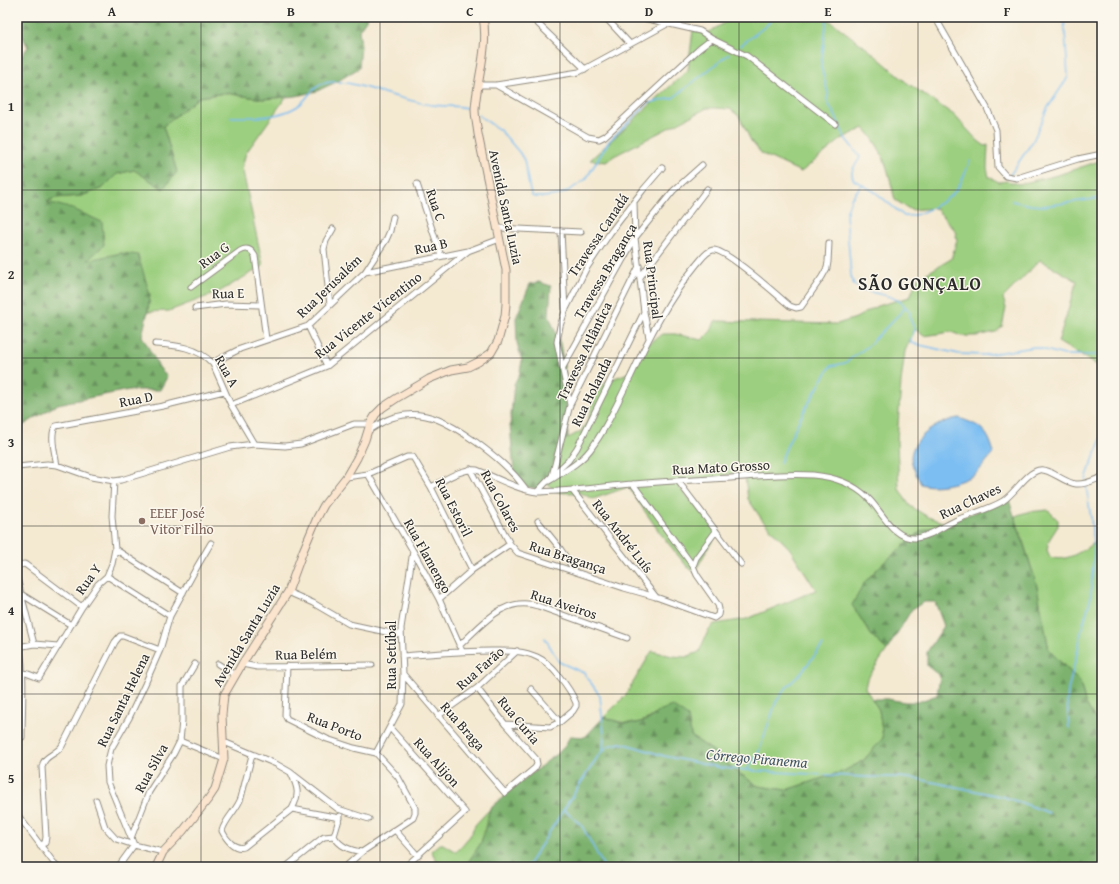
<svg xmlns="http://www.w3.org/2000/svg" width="1119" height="884" font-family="'Gentium Book Plus',serif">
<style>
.grass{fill:#9ccf7f;stroke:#647d55}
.forest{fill:url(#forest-firs);stroke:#546e4c}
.water{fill:#7cbef2;stroke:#54748e}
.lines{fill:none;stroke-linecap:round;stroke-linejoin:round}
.stream{stroke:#7cbef2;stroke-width:1.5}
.street-casing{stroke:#908a7e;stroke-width:7}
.secondary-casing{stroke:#908a7e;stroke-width:9}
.street{stroke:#fff;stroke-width:5}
.secondary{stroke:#fce5cf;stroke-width:7}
.grid{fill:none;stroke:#2b2b2b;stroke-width:1;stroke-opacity:0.55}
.education-dot{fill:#8d6e63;stroke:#fbf7ec;stroke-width:1.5}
.labels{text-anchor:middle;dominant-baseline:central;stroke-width:3;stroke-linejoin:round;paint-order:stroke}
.street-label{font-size:14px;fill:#2b2b2b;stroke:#fbf7ec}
.education-label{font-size:14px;fill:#785e54;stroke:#fbf7ec;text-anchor:start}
.water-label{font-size:15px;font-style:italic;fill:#435767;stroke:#fbf7ec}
.district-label{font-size:18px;font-weight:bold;letter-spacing:1px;fill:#2b2b2b;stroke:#fbf7ec}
.neatline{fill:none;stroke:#2b2b2b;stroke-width:1.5}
.grid-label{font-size:13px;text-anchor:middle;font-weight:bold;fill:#2b2b2b}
</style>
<defs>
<pattern id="forest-firs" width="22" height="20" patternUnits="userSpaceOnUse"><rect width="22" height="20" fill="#7db26e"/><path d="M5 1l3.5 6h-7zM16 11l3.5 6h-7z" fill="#67915b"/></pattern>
</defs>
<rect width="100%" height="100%" fill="#fbf7ec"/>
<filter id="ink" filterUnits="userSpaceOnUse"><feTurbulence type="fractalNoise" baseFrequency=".025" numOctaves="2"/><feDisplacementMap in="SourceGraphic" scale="8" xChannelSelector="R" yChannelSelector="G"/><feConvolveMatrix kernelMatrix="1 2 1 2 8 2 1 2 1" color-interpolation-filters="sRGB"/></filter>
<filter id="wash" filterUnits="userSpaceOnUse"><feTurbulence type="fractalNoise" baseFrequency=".012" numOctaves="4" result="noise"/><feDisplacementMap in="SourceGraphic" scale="16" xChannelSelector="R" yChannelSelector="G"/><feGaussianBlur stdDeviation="0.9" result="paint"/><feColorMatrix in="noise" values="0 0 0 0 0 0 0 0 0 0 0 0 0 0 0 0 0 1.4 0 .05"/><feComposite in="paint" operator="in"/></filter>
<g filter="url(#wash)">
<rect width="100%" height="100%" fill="#f4e9d1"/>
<path class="grass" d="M735 17H825L869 50 906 82 954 115 977 140 985 146 988 145 987 168 989 177 999 182 1007 181 1019 184 1058 175 1102 160V368L1058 342 1077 281 1040 260 1003 298 1006 308 1002 327 996 332 977 336H962L951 332 924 336 915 329 905 351 901 382 897 441 899 489 910 506 928 517 945 523 920 532 881 565 865 582 871 635 887 650 867 679 865 688 879 710 883 738 863 761 844 771 786 790 758 786 733 769 713 751 691 736 688 717 659 711C641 727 626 725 604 717L625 696 652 651 672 656 686 657 699 652 708 631 714 624 747 619 816 590 790 549 763 521 748 499 744 471 678 486 719 532 709 546 695 572 689 569 660 533 628 487 593 499C588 497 583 493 578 493 564 492 555 496 546 481L561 442 581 431 587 422 596 394 607 381 628 373 644 347 663 334H675L702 340 711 331 715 321 837 324 856 318 877 306 910 297 917 279 951 259 957 240 955 230 935 208 911 210 895 200C888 171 885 151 864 128L843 138 801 172 762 154 751 141 739 116 730 109 715 108H707L614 156 606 162 590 160 688 70 693 30 705 34Z
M225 93 263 99 286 97 246 153 242 167 263 266 219 292 169 311 148 312 150 294 122 253 87 261 46 203 55 198 81 196 103 188 117 174 134 170 177 172 163 126 199 97Z
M1048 510 1058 520V526L1049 540 1047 550 1050 557C1069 564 1086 547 1102 538V724L1095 719 1085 702 1080 682 1049 650 1036 582 1015 516 1027 512Z
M490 809 481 843 465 867H439L440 866 431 851 439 844H443L456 852 470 836 475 825Z"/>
<path class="forest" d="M17 17H368L359 30 361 46 359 68 338 81 317 91 296 96 263 99 225 93 199 97 163 126 177 172 163 189 134 170 117 174 103 188 81 196 55 198 47 202 73 209 102 222 104 245 88 260 122 253 138 255 150 295 147 315 142 336 159 367 167 377 160 390H129L58 404 17 429V326L23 314 17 295V62L28 47 17 26Z
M539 282 551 286 549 316 560 343 565 373 568 437 561 442 546 481 538 489 527 487 519 481 514 473 510 425 514 384 519 376 522 361 517 343 516 318 530 284Z
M1009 500 1036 582 1049 650 1080 682 1085 702 1095 719 1102 724V867H465L481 843 490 809 513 788 559 752 565 746 570 736 585 737 604 717 621 723H637L650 719 659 711 672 706 688 717 691 736 713 751 733 769 758 786 786 790 844 771 863 761 883 738 879 710 872 699H887L905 702H918L937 695 940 676 927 666V652L944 626 935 602H924L912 609 887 650 871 635 852 605 865 582 881 565 920 532Z"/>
<path class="water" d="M959 418C980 425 988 430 994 453 988 458 981 470 975 474 961 483 936 489 921 484 917 476 911 465 911 457 912 437 941 420 959 418Z"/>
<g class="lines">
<path class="stream" d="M827 17 821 67 828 93 827 101 837 119 845 138 860 157C857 165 848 170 854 180L875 192 904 216C917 218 948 201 956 190 963 181 966 170 970 161
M741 45 767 25 773 17
M478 115 501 131 519 152 524 160 530 191 532 196 535 197H543L559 195 570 190 586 179 609 141 648 103 673 98 729 54
M230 117C254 117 277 119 298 106 308 99 312 86 325 83 346 79 368 89 387 94 402 98 417 103 432 105 445 107 462 104 473 111
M1010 175 1033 141 1047 109 1068 77 1064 17
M862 184 851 199 846 214 851 276 854 285C867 295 885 292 899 301 903 303 907 309 910 312V319L915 330 911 338V343L959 354 984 355 1034 347 1064 355H1102
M1012 201 1031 205 1044 206 1102 198
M780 463C793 428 811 397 831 366L845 363 868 346 905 308
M1086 481 1087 476 1102 436
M545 638 559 662 584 673 600 696 604 735 603 751
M1069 728 1067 702 1068 690 1079 645 1081 631 1090 601 1094 552 1091 518 1086 485
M747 770 759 751 776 702 786 688 799 675 823 645
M564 810 582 826 604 867
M527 867 598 756 608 746 620 743 629 745 664 756 722 768 757 771 865 777H898L918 779 1004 797 1025 804 1049 813"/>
</g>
</g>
<g filter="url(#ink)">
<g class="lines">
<g class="street-casing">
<path id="street" d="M531 17 585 69
M605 17 630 44
M639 17 700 31 712 39 747 56 835 124
M935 17 987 108 996 130 998 167 1006 176 1017 178 1078 159 1102 154
M478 85H496L579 72 680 17
M496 85 588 137 599 139 605 136 699 49 712 39
M417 184 441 256
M634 202 635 238 644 312 649 338
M498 228 581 232
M561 231 565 310
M365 272 468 251 500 239
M641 276 707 189
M191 287 240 251C247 247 251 249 255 256L266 339
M330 305 324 249 326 241 333 229
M195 308 226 304 261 305
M308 326 327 366
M155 344C176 345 198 347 213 364L231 405 254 444
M213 364 218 360 240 349 308 326 365 272 386 240 390 231 393 217
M563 367 635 238 673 191 702 165
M231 405 327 366 468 251
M570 405 557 342 560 326 565 311 586 269 610 233 643 190 662 168
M368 431C377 426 385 419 395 417 426 408 452 425 476 442 495 456 511 469 525 488
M57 465C55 455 49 433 56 426L163 406 224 391
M17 467 47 464 57 465 91 477 114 481 121 480 230 447 254 444 285 446 301 444 354 424H370
M470 469 510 544 518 553 624 588 656 597 714 618 718 615 719 609 718 605 697 575 693 566 696 558 716 531
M555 473 568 461 577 448 644 312
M368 474 413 551 439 599 462 651
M346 477 368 474 407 457H413L431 487 472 570
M549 481C563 472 580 463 590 450 607 428 618 401 631 376 649 337 669 298 697 264 701 260 706 251 713 250 725 248 778 296 790 306L796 308 801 307 822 277 827 268 828 262 829 243
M678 481 741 564
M633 484 693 566
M431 487C445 480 461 468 477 470 495 477 518 490 537 492 544 492 551 491 558 491 580 490 601 487 622 485 658 481 695 480 731 478 758 476 786 473 813 475 834 477 853 483 868 498 882 511 893 540 916 538 931 537 945 524 959 519 973 513 990 509 1003 501 1015 493 1026 473 1039 470 1048 467 1064 483 1076 484 1085 485 1094 480 1102 477
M572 490 656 597
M537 492 552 476 570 405 639 266
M538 521 559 547 575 571
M115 549 183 593
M17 566 24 564 26 565 82 607
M107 576 170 616
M17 578 34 644
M288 592 313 603 349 624 400 635
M21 594 71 625
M439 599 472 570 510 544
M17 636C26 668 22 704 22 737
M459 646C482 625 504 595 538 606L627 638
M18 647 34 644 58 646
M402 656C432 654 461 651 491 651 507 651 522 650 537 657 551 663 570 688 576 703V706L573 711 560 722 550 727 505 724
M218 664 235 675
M242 664 257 667 372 665
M287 666 285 715 287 719 327 739 354 748 376 753 398 777 415 808V813L413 818 362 852 345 867
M23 672 39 678 82 607 98 584 107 576 112 564 115 549 112 516 114 481
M403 674 505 793 535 768 537 764 536 759 505 724 477 688
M531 689 560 722
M438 716 477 688 517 651
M390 728 465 812 405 867
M180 741 224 759
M224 742 276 764 290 772 338 809 369 819
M376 753 402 704 403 674 401 628 413 551
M252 755 241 798C237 810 225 819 222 831 226 839 234 850 244 847L292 809 340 818
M291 773C298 788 300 794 292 809
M96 800 105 827 116 839 134 845 118 867
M17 814 57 867
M395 830 418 856
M334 836 340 816
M131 838 149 792 174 753 180 741 182 721V686L195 664
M40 845 45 843 46 837 42 767C44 755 56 755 62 746L115 642 120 636H123L160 650
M163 852 134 845 108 782 107 766 109 757 111 749 129 718 145 684 160 650 170 616 198 565 211 543
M286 867 321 839 324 837 334 836C340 847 350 850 362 852"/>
</g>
<g class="secondary-casing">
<path id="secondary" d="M156 867 163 852 183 831 209 798 215 789 224 759 222 715 224 695 242 664 288 592 303 551 317 518 324 505 346 477 357 458 365 440 370 424 376 414 382 408 397 398 429 379 451 370 468 367 478 362 491 353 498 341 505 316 506 304V270L478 134C477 126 475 117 475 109 477 78 489 48 483 17"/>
</g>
<use href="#street" class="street"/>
<use href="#secondary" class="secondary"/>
</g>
</g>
<path class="grid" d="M201 17V867M380 17V867M560 17V867M739 17V867M918 17V867M17 190H1102M17 358H1102M17 526H1102M17 694H1102"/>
<circle class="education-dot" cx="142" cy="521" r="4"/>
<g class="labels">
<g class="street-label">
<text transform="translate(436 205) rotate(71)">Rua C</text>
<text transform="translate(506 207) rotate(78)">Avenida Santa Luzia</text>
<text transform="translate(598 235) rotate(-56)">Travessa Canadá</text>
<text transform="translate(431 246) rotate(-12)">Rua B</text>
<text transform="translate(214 255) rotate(-36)">Rua G</text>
<text transform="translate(605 271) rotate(-59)">Travessa Bragança</text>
<text transform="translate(653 280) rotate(83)">Rua Principal</text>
<text transform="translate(329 286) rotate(-44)">Rua Jerusalém</text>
<text transform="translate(228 293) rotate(-1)">Rua E</text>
<text transform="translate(368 315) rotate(-38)">Rua Vicente Vicentino</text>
<text transform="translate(584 351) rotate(-64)">Travessa Atlântica</text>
<text transform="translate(227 371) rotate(61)">Rua A</text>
<text transform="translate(591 392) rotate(-64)">Rua Holanda</text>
<text transform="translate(136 399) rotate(-11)">Rua D</text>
<text transform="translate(721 467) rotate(-3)">Rua Mato Grosso</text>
<text transform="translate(501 501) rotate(62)">Rua Colares</text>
<text transform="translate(970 501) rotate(-25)">Rua Chaves</text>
<text transform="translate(454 507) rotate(63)">Rua Estoril</text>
<text transform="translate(623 536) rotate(52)">Rua André Luís</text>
<text transform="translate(428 556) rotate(61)">Rua Flamengo</text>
<text transform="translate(568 557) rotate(18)">Rua Bragança</text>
<text transform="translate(88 579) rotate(-55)">Rua Y</text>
<text transform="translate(564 604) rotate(18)">Rua Aveiros</text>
<text transform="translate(246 635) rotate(-59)">Avenida Santa Luzia</text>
<text transform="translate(306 654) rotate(-1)">Rua Belém</text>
<text transform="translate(391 655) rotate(-90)">Rua Setúbal</text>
<text transform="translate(480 668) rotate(-41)">Rua Farão</text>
<text transform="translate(123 700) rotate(-64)">Rua Santa Helena</text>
<text transform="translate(519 720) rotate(50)">Rua Curia</text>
<text transform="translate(335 726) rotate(21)">Rua Porto</text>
<text transform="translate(463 726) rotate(49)">Rua Braga</text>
<text transform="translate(437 762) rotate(48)">Rua Alijon</text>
<text transform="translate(151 768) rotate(-61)">Rua Silva</text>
</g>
<g class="education-label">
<text x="150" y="513">EEEF José<tspan x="150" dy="16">Vitor Filho</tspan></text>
</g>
<g class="water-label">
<text transform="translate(757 758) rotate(5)">Córrego Piranema</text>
</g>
<g class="district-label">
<text x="920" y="283">SÃO GONÇALO</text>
</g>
</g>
<rect width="1119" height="884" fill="none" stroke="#fbf7ec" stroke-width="44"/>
<rect x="22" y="22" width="1075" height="840" class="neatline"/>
<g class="grid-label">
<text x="112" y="16">A</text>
<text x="291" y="16">B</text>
<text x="470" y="16">C</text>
<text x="649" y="16">D</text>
<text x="828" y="16">E</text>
<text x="1007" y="16">F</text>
<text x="11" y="111">1</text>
<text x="11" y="279">2</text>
<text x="11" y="447">3</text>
<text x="11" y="615">4</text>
<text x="11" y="783">5</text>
</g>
</svg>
